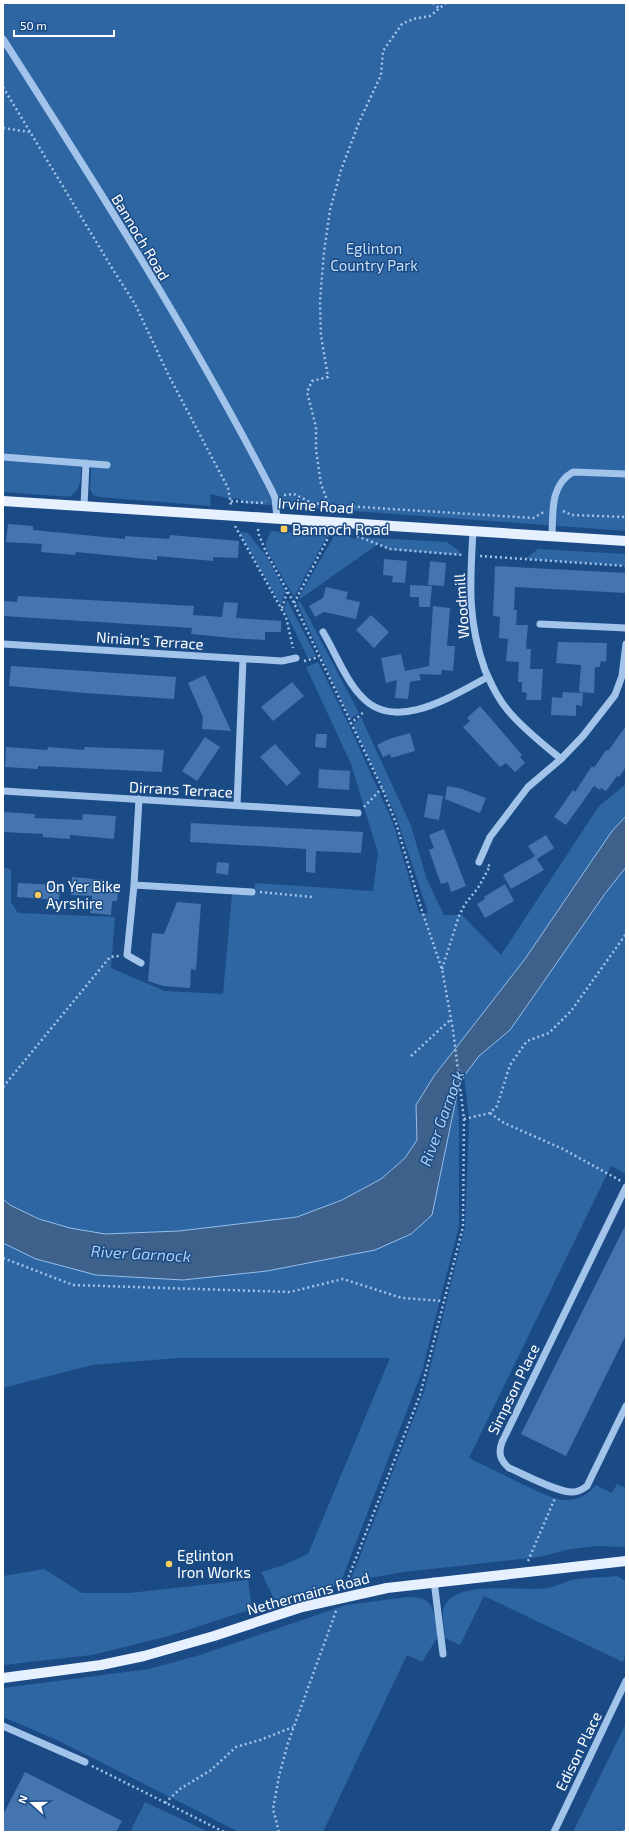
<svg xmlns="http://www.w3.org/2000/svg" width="629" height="1835" font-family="'Exo 2',sans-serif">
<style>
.green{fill:#2e65a3}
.water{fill:#3d618b;stroke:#94c0ed}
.building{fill:#4475ae}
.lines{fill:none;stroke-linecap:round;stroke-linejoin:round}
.path{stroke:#a2c4eb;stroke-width:2.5;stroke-dasharray:2 3;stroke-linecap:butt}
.minor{stroke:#a2c4eb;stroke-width:7}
.major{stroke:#e6f0ff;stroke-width:10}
.poi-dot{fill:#fdcc5e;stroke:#1b4b85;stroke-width:1.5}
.labels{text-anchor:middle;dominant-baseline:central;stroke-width:3;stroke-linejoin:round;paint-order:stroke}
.street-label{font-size:15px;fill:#fff;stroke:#1b4b85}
.park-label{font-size:15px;fill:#c7def8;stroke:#1b4b85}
.poi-label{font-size:15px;fill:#fff;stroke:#1b4b85;text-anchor:start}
.water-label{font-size:16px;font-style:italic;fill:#adcef3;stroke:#1b4b85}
</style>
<rect width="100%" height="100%" fill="#1b4b85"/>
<path class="green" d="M3 3H626V531L243 503 240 499 228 498 210 494 211 506 99 497 93 495 90 489 91 468H81C81 480 81 489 70 497L3 492Z
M271 531 327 534 326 538 294 597 266 549V542Z
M239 532 248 533 267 557 285 591 281 605Z
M334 536H347L355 539 358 537 447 542 458 550 460 555 391 550 378 544 300 599 299 597Z
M538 549 626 554V566L525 559Z
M287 600 316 656 308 658 284 609Z
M300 601 359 713 350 719 297 603Z
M318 662 349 725 393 823 419 913H428L396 816 353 725 361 717 411 826 427 880 444 915H462L501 955 599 806 626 784V816L612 831 525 959 434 1076 416 1105 417 1140 405 1158 381 1179 342 1200 297 1217 179 1231 105 1234 70 1228 39 1219 10 1205 3 1199V868L11 869V902L18 913 115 917 111 968 165 991 223 994 232 894 254 895 255 883 373 891 378 853 351 764 306 667Z
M626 867V1174L611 1166 469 1458C487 1467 506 1476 524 1485 536 1490 551 1499 564 1500 577 1501 588 1495 596 1485L612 1493 617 1484 626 1488V1547L598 1546 570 1549 539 1557 404 1572 352 1581 351 1579 424 1392 465 1227 469 1120 464 1076 479 1056 510 1030 604 895Z
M457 1094 459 1121V1226L426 1355 423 1369 340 1584 276 1603 261 1572 281 1566 308 1554 390 1358H178L92 1365 3 1388V1243L36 1259 96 1275 183 1280 267 1271 438 1188Z
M44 1569 82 1593H129L248 1580 252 1609 169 1636 92 1655 3 1665V1576Z
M617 1576 626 1581V1653L623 1662 484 1596 460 1645 445 1638C444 1628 440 1609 447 1602 465 1580 522 1592 548 1588 558 1586 568 1580 578 1579 591 1577 604 1578 617 1576Z
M408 1597C437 1597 432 1611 439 1635L422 1662 407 1655 323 1832H239L57 1740 3 1717V1688L149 1669 200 1655 346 1605Z
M626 1723V1832H573Z
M145 1802 209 1832H130Z"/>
<path class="water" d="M626 816V867L604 895 510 1030 479 1056 464 1076 457 1094 432 1215 411 1234 375 1250 267 1271 183 1280 96 1275 36 1259 3 1243V1199L10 1205 39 1219 70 1228 105 1234 179 1231 297 1217 342 1200 381 1179 405 1158 417 1140 416 1105 434 1076 525 959 612 831Z"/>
<path class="building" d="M8 524 33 526V530L125 539V536L169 539 170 535 239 541 238 558 213 557V561L157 556V560L76 552 75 555 41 552 42 544 6 542Z
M384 559 407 561 405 583 392 582 393 576 383 575Z
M430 561 446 563 444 586 428 585Z
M495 566 626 573 625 593 515 587 514 610H517L516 625H528L526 646 527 649H531L530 669H543L541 700H526L527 693 522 692V682H518L519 662 506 661 508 639 499 638 500 617 493 616Z
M410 585 432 586 430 607H419V597H410Z
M326 587 348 592 346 599 360 602 356 619 324 612 315 617 309 606 323 598Z
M18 596 194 606 193 615 222 617 224 602 238 603 236 618 281 621V632H265V640L232 638 191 634 192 628 3 616V601L17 602Z
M433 606 450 608 447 646H455L453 671 442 670 441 675 419 674 421 680 410 682 408 699 395 698 397 680 386 683 381 658 401 654 405 671 429 666Z
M371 615 389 632 374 648 356 630Z
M558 642 607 643 606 662 601 661 600 667H595L594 693 579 692 581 665 556 663Z
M11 666 176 677 174 699 85 693 9 686Z
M205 675 216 698 231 731 202 729 203 717 188 683Z
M292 682 304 696 273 721 261 707Z
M563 692 583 693 582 706 576 705V716L551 715 552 697 562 698Z
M480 706 522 755 520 757 525 763 515 772 506 763 500 767 463 727 470 721 467 718Z
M626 726V767L619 777 617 776 606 791 601 788 600 790 594 786 566 825 554 817 573 790 575 792 592 766 594 768 606 750 608 751Z
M410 733 415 751 391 758 390 754 383 757 377 745 389 739Z
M316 734H327L326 748 315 747Z
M205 737 220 747 197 781 182 771Z
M275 744 301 773 287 786 260 757Z
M6 747 47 750 48 747 84 750 85 747 164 750 162 772 38 766V769L5 767Z
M319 769 350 771 349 790 318 788Z
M447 786 459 788 486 798 480 813 445 799Z
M428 794 443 796 439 820 424 817Z
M3 812 35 814 34 818 82 820 83 814 116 816 114 839 70 835V839L43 837V834L3 832Z
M191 823 363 832 361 853 316 851 315 873 306 872V849L190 842Z
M444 829 466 886 451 892 448 882 441 884 429 850 434 848 429 835Z
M546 835 554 848 537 859 544 870 511 889 503 875 535 856 528 846Z
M217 862 229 863 228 875 216 873Z
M72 877 104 880V883L119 884 117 901H112L111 915 90 913 92 896 71 895Z
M18 883 60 885 59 900 17 897Z
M505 884 514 901 485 918 477 904 485 899 484 897Z
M177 902 201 904 196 970 191 969 190 988 163 986 148 981 152 933 164 934Z
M626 1224V1335L566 1456 521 1434Z
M25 1772 122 1821 116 1832H3V1815Z"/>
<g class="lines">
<path class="path" d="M433 3 440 9
M3 87 112 268 135 304 169 376 228 488 231 505
M3 128 30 132
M284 495 294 494 312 503 329 505 321 484 316 450V427L307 392 312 381 328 377 321 336 320 301 324 252 330 210 341 170 360 120 381 75 383 51 402 24 413 19 430 16 446 3
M231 501 261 503 266 501
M329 511V505L533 518 544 512
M563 511 572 515 626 517
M235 526 286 617 293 648
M258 529 259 535 266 552 294 603 382 788 396 823 422 911 442 969 453 1030 464 1119 463 1227 420 1395 345 1586
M357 536 390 549 463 555
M480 556 626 566
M294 603 328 538V532
M282 608 287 592
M304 661 319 657
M350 724 365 711
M364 807 382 788
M260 892 312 897
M442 969 459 916 465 904 478 888 490 866 488 865
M411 1056 450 1020
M3 1087 110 957 119 956
M490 1113 504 1123 563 1149 621 1181
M464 1119 490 1113 497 1106 510 1065 527 1041 549 1033 571 1011 626 934
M3 1258 73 1285 290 1292 343 1279 402 1298 443 1301
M528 1561 555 1498
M92 1766 224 1832
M165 1803 180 1789 211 1770 236 1747 260 1740 293 1727
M279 1832 273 1809 279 1776 288 1743 336 1611
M624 1832 626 1829"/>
<path class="minor" d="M3 39C97 186 191 334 271 489L275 498 277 518
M3 457 107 465
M84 506 86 463
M473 531C470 583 467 620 485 670 492 686 499 701 511 714 526 731 544 745 561 759
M552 536C553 512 550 485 573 472L626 474
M540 624 626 628
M323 632C335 652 346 681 362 697 396 734 455 694 488 677
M3 644 282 661 296 658
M3 791 358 813
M139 799 134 885 127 955 141 963
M237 805 243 659
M479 862 490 837 528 787 561 759 583 736 615 695 622 676 626 644
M134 885 252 892
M626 1187 502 1442C498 1453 500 1460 509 1468 524 1474 558 1493 573 1492 579 1492 583 1489 587 1486L626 1406
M434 1581 443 1654
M3 1726 85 1762
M554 1832 626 1681"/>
<path class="major" d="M3 501 626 541
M3 1678 101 1665 144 1656 214 1636 302 1607 387 1588 626 1561"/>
</g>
<g class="poi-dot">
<rect x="280" y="525" width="8" height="8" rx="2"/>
<circle cx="38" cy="895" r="4"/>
<circle cx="169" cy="1564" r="4"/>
</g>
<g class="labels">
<g class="street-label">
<text transform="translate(141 237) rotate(59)">Bannoch Road</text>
<text transform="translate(316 505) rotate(4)">Irvine Road</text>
<text transform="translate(461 606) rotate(-94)">Woodmill</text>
<text transform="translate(150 640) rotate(4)">Ninian's Terrace</text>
<text transform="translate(181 789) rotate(3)">Dirrans Terrace</text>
<text transform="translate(513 1389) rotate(-64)">Simpson Place</text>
<text transform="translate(308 1593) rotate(-15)">Nethermains Road</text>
<text transform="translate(578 1751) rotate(-64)">Edison Place</text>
</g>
<g class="park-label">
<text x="374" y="248">Eglinton<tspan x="374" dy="17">Country Park</tspan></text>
</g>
<g class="poi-label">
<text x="292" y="529">Bannoch Road</text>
<text x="46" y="886">On Yer Bike<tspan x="46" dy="17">Ayrshire</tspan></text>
<text x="177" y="1555">Eglinton<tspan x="177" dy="17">Iron Works</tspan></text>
</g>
<g class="water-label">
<text transform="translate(441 1118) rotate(-70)">River Garnock</text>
<text transform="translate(141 1253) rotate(3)">River Garnock</text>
</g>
</g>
<rect width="629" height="1835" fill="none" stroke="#ffffff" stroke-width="8"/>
<g transform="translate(32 1803) rotate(291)" stroke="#1b4b85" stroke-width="3" paint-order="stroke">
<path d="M0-3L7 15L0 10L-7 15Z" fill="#ffffff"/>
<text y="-6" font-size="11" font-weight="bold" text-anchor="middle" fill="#ffffff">N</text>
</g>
<path d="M14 30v6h100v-6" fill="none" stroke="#ffffff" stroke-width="2"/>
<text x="20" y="30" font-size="12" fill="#ffffff" stroke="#1b4b85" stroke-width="3" paint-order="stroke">50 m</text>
</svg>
